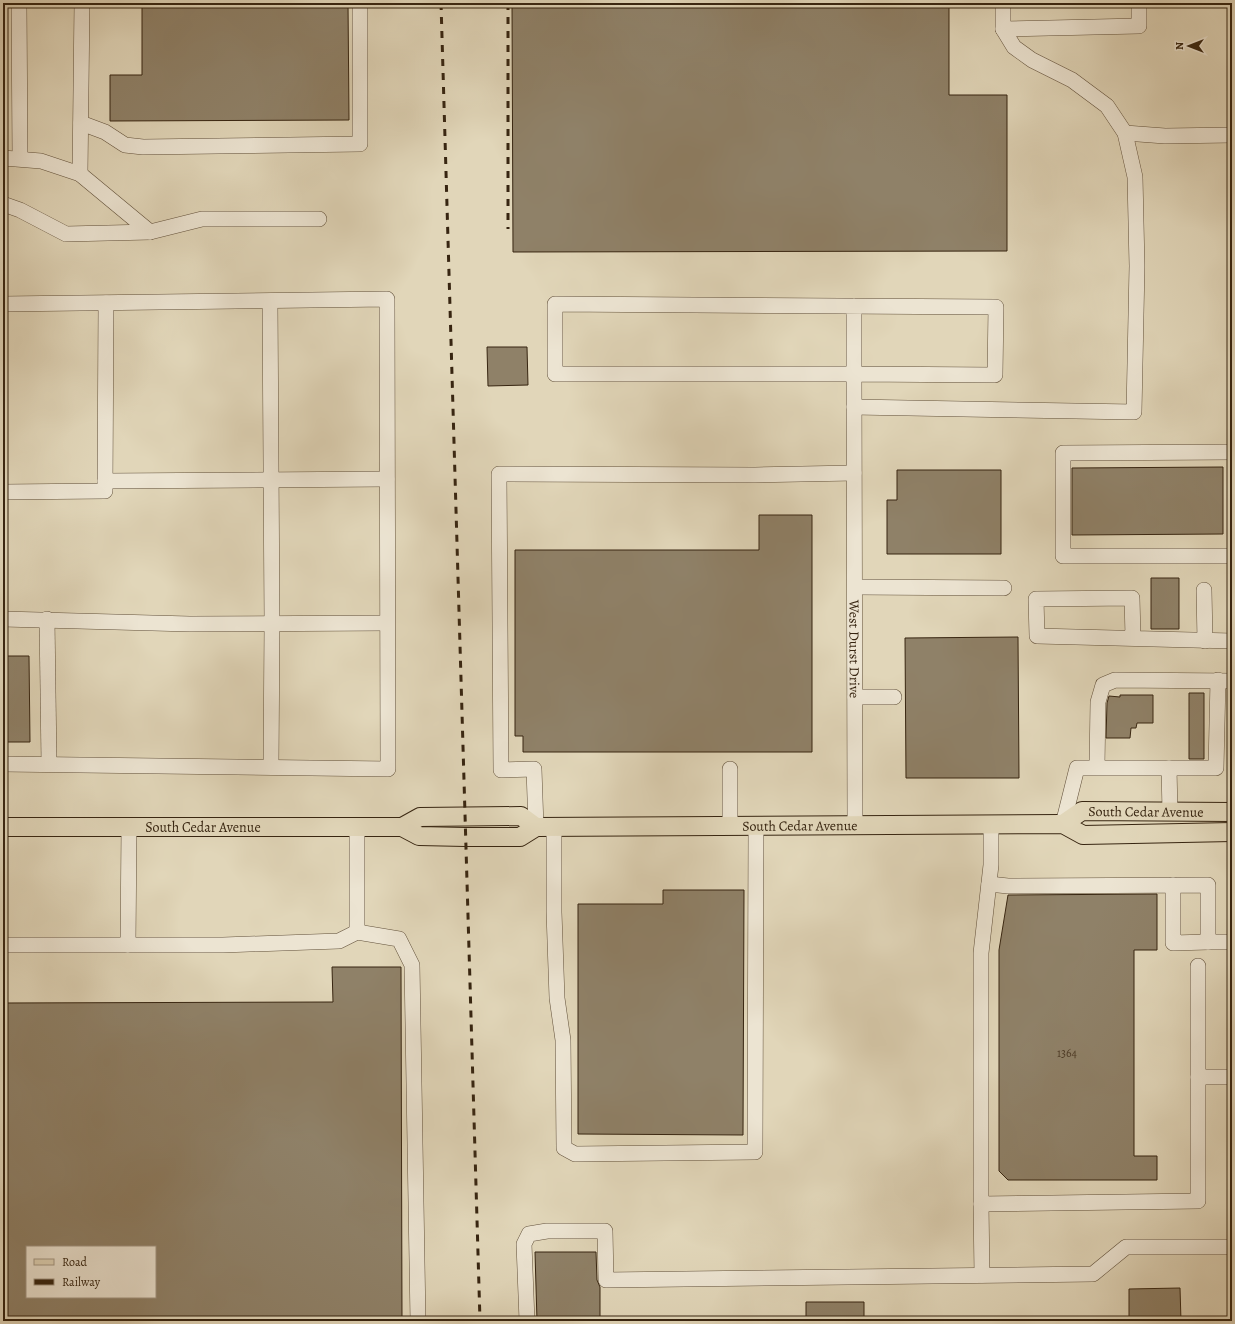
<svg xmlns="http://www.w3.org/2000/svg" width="1235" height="1324" font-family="Alegreya,serif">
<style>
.building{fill:#8f8168;stroke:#372511;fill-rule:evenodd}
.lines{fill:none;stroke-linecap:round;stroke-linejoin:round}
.minor-casing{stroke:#62513b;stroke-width:16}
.major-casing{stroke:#372511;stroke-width:20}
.minor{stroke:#ece4d2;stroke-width:15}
.major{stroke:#e1d6b9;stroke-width:18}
.rail{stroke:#372511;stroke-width:3;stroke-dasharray:7 7;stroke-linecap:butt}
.labels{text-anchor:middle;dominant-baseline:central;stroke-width:3;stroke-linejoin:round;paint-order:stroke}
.number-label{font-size:12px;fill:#4d3c27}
.street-label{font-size:14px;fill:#372511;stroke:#ece4d2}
</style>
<rect width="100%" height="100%" fill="#e1d6b9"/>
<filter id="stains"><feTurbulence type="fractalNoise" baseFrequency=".005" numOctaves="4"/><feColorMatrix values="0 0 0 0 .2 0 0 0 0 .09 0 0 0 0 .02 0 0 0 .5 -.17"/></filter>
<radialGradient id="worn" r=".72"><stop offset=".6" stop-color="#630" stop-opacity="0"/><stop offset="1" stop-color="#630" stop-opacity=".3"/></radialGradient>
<path class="building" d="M142 3H348L349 120 110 121V75H142Z
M512 3H949V95H1007V251L513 252Z
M487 347H527L528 385 488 386Z
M1223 467V534L1072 535V468Z
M897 470H1001V554H887V500H897Z
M759 515H812V752H523V736H515V550H759Z
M1151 578H1179V629H1151Z
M1018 637 1019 778H906L905 638Z
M3 656H29L30 742H3Z
M1189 693H1204V759H1189Z
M1120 695H1153V723H1137L1136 728H1131L1130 738H1106L1107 703 1109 696 1120 697Z
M663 890H744L743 1135 578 1134V904H663Z
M1157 894V950H1134V1156H1157V1180H1008L999 1171V950L1008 895Z
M332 967H401L402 1321H3V1003L333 1002ZM27 1247H155V1297H27Z
M535 1252H596L597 1280 600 1287V1321H537Z
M1180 1288 1181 1321H1129V1289Z
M806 1302H864V1321H806Z"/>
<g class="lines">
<g class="minor-casing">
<g id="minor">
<path d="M19 3 20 158"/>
<path d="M1003 29 1139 26V3"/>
<path d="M81 123 105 132 125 145 143 147 360 144V3"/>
<path d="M1125 133 1165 136 1232 135"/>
<path d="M3 158 41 161 80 174 150 232"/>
<path d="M80 174 82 3"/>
<path d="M3 204 20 210 66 234 150 232 202 219H319"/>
<path d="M270 301 272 624 271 767"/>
<path d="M3 304 387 299 388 769 3 764"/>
<path id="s1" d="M854 306V374L995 375 996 307 555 304V374H854L855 826"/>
<path d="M854 407 1134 412 1137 266 1135 177 1125 133 1107 106 1072 80 1032 60 1014 47 1003 29V3"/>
<path d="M1232 452 1063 453V556H1232"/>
<path d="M105 481 387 479"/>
<path d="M3 492 105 491 106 303"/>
<path d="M855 587 1004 588"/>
<path d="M1204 590 1205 641"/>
<path d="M3 619 190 624 387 623"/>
<path d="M47 619 49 763"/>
<path d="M1133 637 1132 598 1036 599 1037 636 1232 641"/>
<path d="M855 697H894"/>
<path d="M1097 767 1098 702 1103 685 1115 680 1232 681"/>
<path d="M1169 768H1216L1218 680"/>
<path d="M730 769V826"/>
<path d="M1063 824 1077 768H1169L1170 812"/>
<path d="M991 825V865L981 953V1204L1198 1201V966"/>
<path d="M357 826V932"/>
<path d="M536 827 534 769 501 770 499 474 755 475 854 473"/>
<path d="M554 827V912L557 998 563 1040 564 1148 575 1154 755 1152 756 826"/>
<path d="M989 884 1008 886 1208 885V942H1232"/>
<path d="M1173 885V943L1208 942"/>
<path d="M3 945H223L339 941 357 932 399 939 412 965 418 1321"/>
<path d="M128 945 129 827"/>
<path d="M1198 1077H1232"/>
<path d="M981 1204 982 1275"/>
<path d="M527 1321 524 1244 529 1234 547 1231H605L606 1280 1093 1274 1126 1247H1232"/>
</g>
</g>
<g class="major-casing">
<g id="major">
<path id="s2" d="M1063 824 1082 811 1232 812"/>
<path id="s3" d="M3 827H402L419 836 465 837H520L536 827 1063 824 1083 835 1232 832"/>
<path d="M402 827 420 817 521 816 536 827"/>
</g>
</g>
<use href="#minor" class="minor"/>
<use href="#major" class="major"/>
<path class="rail" d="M441 3 480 1321
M508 3V229"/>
</g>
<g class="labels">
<g class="number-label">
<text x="1067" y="1053">1364</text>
</g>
<g class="street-label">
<text stroke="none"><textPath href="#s1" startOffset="1362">West Durst Drive</textPath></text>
<text stroke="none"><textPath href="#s2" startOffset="87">South Cedar Avenue</textPath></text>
<text stroke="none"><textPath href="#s3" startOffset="802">South Cedar Avenue</textPath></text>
<text stroke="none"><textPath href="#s3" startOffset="200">South Cedar Avenue</textPath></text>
</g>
</g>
<rect width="1235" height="1324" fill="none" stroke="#e1d6b9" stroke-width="16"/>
<rect x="4" y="4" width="1227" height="1316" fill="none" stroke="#372511" stroke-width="2"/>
<rect x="8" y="8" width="1219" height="1308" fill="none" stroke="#372511"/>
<rect x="26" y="1246" width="130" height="52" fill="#ece4d2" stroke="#a49885"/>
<rect x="34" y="1259" width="20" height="6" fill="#e1d6b9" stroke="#a49885"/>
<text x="62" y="1266" font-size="12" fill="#372511">Road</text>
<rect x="34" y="1279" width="20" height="6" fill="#372511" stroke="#a49885"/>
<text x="62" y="1286" font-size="12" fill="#372511">Railway</text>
<g transform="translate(1189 46) rotate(270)" stroke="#ece4d2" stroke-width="3" paint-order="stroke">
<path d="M0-3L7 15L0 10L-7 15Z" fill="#372511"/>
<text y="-6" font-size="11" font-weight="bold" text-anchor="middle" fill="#372511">N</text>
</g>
<rect width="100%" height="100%" filter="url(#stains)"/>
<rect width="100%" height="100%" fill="url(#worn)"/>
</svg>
